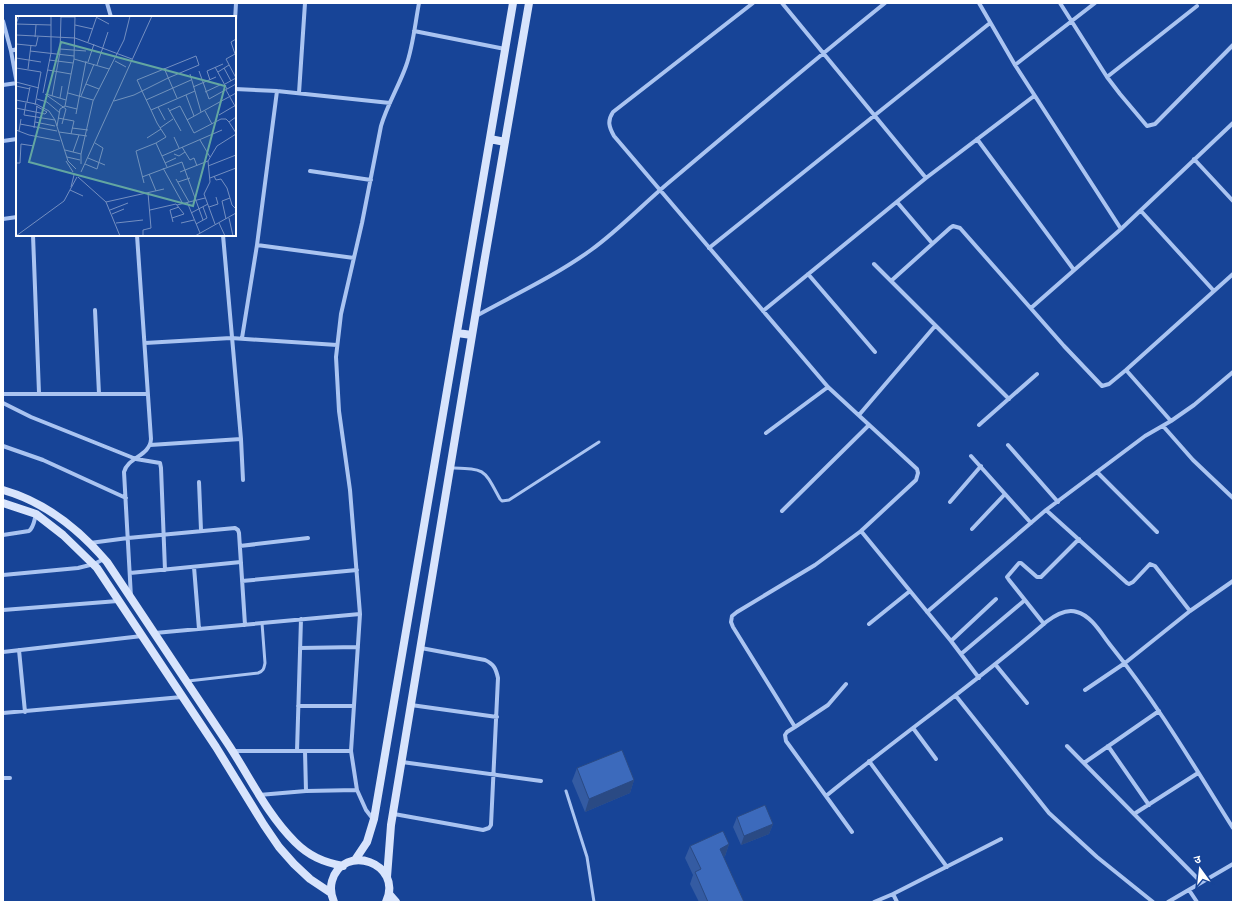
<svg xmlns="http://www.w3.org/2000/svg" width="1236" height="905" font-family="'Noto Sans','Noto Sans Devanagari',sans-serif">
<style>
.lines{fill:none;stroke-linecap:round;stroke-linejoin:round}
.lane{stroke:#aac4f1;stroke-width:3}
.street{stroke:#aac4f1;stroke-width:4}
.secondary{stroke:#d8e4fc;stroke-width:8}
.wall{fill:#345ba2}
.shaded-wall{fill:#2a4a84}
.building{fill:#3c6abc;stroke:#2a4a84}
.inset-road{fill:none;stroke:#748fc1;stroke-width:1}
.view{fill:#63a6a1;fill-opacity:0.15;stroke:#63a6a1;stroke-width:2}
.inset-edge{fill:none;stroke:#fff;stroke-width:2}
</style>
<rect width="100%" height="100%" fill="#174497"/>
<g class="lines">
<path class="lane" d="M451 468C486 469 483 468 500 499L502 501 509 500 599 442
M188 681 258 673C264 671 264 668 265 663L262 623
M566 791 587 857 594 902"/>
<path class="street" d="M107 3 111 17
M753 3 613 112C607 121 609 127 614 136L828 387 917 469 918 473 916 480 861 531 951 641 979 678
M782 3 926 178
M979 3 1015 65 1121 229
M1060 3 1107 77 1120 94 1147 126 1155 124 1233 45
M3 21 11 51 17 84
M235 21 236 3
M414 31 505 49
M11 51 17 49
M1015 65 1095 3
M1107 77 1197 6
M3 85 17 83
M235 89 277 91 390 103
M299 93 305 3
M977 139 1074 270
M3 141 17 139
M1194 159 1233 201
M310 171 371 180
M897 202 932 243
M1141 211 1214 291
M3 219 17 217
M33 235 39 393
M223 235 241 439 243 480
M257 245 354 258
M709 248 990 23
M874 264 1009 399
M808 274 875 352
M891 281 950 228 953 226 960 228 1064 346 1102 386 1109 384 1126 370 1233 274
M1031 308 1121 229 1233 123
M95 310 99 394
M763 311 926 178 1034 96
M476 316C514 295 555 276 591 250 620 229 645 202 673 179 743 120 813 61 885 3
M242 338 257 245 277 91
M145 343 231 338 337 345
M1126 370 1171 421
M3 394H148
M3 403 31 417 136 459 160 463 161 468 165 570
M859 415 935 326
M979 425 1037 374
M1163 426 1193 460 1233 498
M766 433 828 387
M150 445 241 439
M1008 445 1058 502
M3 446 43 460 126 498
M971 456 1031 523
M1097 472 1157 532
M199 482 201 530
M950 502 981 466
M1046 510 1127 583 1129 584 1133 582 1150 564 1155 566 1190 611
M782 511 869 425
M972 529 1005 494
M3 535 29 531C34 527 34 521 36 514
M90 543 128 538 235 528 238 530 239 533 245 625
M240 546 308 538
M194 567 199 629
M130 573 241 562
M3 575 78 568 94 564 104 559
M242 581 357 570
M131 597 124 472C128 457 150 456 151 439L137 235
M3 610 118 601
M927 612 1046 510 1145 436 1171 421 1194 405 1233 372
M869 624 910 591
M1044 624 1009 580 1007 577 1019 563H1021L1037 577H1041L1079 539
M155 633 360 614
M951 641 996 599
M300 648 358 647
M19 650 25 712
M3 652 142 636
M961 654 1025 600
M995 664 1027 703
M1085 690 1125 663 1190 611 1233 581
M956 696 1049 813 1097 857 1153 902
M411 705 497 717
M298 706H354
M3 713 182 697
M795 727 828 705 846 684
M913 728 936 759
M1067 746 1201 882
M1108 746 1149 805
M233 751H351
M297 751 301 619
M305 751 306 791
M869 761 947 867
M402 762 541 781
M1084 763 1159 711
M3 778H10
M259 795 306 791 357 790
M826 796C898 737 976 683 1046 622 1055 615 1066 608 1077 612 1092 616 1102 635 1111 646 1157 703 1194 766 1233 828
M394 814 483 830 489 828 491 825 498 678C496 669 494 664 485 660L421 648
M1134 814 1198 773
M373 819 366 810 357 790 351 751 360 614 350 490 339 411 336 357 341 314 362 223 381 126C387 105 399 86 406 66 413 47 415 24 419 3
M852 832 786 741 785 735 787 732 795 727 733 627 731 622 732 616 737 612 815 565 861 531
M1189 890 1197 902
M893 894 897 902
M874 902 893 894 1001 839
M1168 902 1233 864"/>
<path class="secondary" d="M490 139 505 142
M457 333 472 335
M3 490C45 502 79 529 107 562 147 623 188 683 228 744 250 777 266 813 295 842 309 856 323 862 343 866
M3 503 36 514 63 535 97 568 216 747 264 825 279 847 294 864 310 879 331 893
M355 860 367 842 374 819 513 3
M387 877 391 825 484 263 529 3
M389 894 396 902
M334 902C331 895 330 888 332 881 343 842 404 863 386 902"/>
</g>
<path class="wall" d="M577 768 634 780 630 793 585 812 572 781Z
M737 817 773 824 769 834 741 845 733 827Z
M729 844 725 856 723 857 744 902H699L690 884 693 875 685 858 690 846Z"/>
<path class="shaded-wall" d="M634 780 630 793 585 812 589 799Z
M773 824 769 834 741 845 744 836Z
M729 844 725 856 715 861 720 849Z"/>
<path class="building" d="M622 750 634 780 589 799 577 768Z
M765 805 773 824 744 836 737 817Z
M723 831 729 844 720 849 744 902H708L695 872 701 869 690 846Z"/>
<g transform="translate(16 16)">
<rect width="220" height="220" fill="#174497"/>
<path class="inset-road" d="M3 0 0 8 35 9M45 1H59M80 1 93 8M59 9 77 13M0 19 59 22 116 43M19 21 20 9M220 23 215 26 220 41M72 26 81 0M0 28 20 30 22 21M44 33 70 35M14 35 58 40M219 38 210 43 220 62M0 42 25 46M58 43 93 53M33 44 57 47M99 45 110 51M72 46 78 28M81 49 92 16M199 51 211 73M148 52 161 82M208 52 215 65M12 53 15 29M0 54V52L25 56 19 89M32 54 55 58M183 55 193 83 220 68M202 56 213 49M174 58 185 96M194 64 191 55 207 48M0 66 23 72M70 68 83 73M209 68 220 62M0 70 14 73M177 71 200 61M210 74 220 92M189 76 204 69M27 77 35 37V0M52 77 77 84M29 78 50 93 46 108M30 78 50 84M170 79 178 100M36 80 44 36 45 0M65 80 78 48M44 82 46 70M21 83 31 86 44 97M0 84 20 88 33 95 39 104 52 145 60 153M130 84 175 64M98 85 118 79 152 62 183 49 180 40 121 64 122 66 126 75 135 94 141 107 150 121 140 127 151 151M11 86 14 71M10 87 8 99 39 104M20 90 31 96M49 90 61 93M142 91 149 104M0 92 29 98 31 96M152 92 165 115M135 94 179 75M153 95 164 90 178 117 205 103H210L213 106 220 101M189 95 196 108M60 98 70 45M203 99 220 89M42 102 58 105 55 118M171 104 220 77M19 106 39 110M213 106 220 117M4 108 41 115M41 110 44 93 49 90 58 43 59 0M18 112 21 90M56 112 72 114M144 112 157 103M0 114 13 119 44 125M3 115 5 103M43 116 71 120M158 121 163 132M131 122 145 113M184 124 194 141M166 131 174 144 178 142 181 150M49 134 65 138M57 136 63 119M158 138 163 140 169 136M146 140 206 114M51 141 64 144M72 142 89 149M50 145 57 156M0 147H4L5 128 18 130M149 147 160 142M65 148V138L77 85 108 24 114 0M69 148 81 153 87 132 79 127M192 150 220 139M147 152 167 188M65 156 136 0M164 156 192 145M133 158 140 175M198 160 200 164 205 163 211 172 216 189 220 193M62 161 90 186 104 220M126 161 166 146 187 204M194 162 220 152M160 163 173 186M162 166 174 162M128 167 120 135 140 127M55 171 58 159M54 174 67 180M90 186 148 173M171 186 184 217M161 189 189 182M193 191 202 188 200 181M94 194 112 187M134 194 160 188 168 198 156 202M175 197 192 188M96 198 108 193M213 202 217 220M210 203 206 185 214 182M157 206 154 194 163 191M100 207 127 204M165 207 178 204M203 207 209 220M180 208 191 202 187 191M199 208 188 178 194 166 192 145 201 130 220 118M0 220 48 185 61 161M127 220V214L135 212 132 177M179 220 220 197"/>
<path class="view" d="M45 26 209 70 177 190 13 146Z"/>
<rect width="220" height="220" class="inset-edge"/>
</g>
<rect width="1236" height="905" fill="none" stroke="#ffffff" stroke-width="8"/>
<g transform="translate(1200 869) rotate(345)" stroke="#174497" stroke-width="3" paint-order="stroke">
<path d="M0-3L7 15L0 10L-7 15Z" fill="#ffffff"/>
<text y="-6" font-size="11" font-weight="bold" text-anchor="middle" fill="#ffffff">उ</text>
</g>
</svg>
